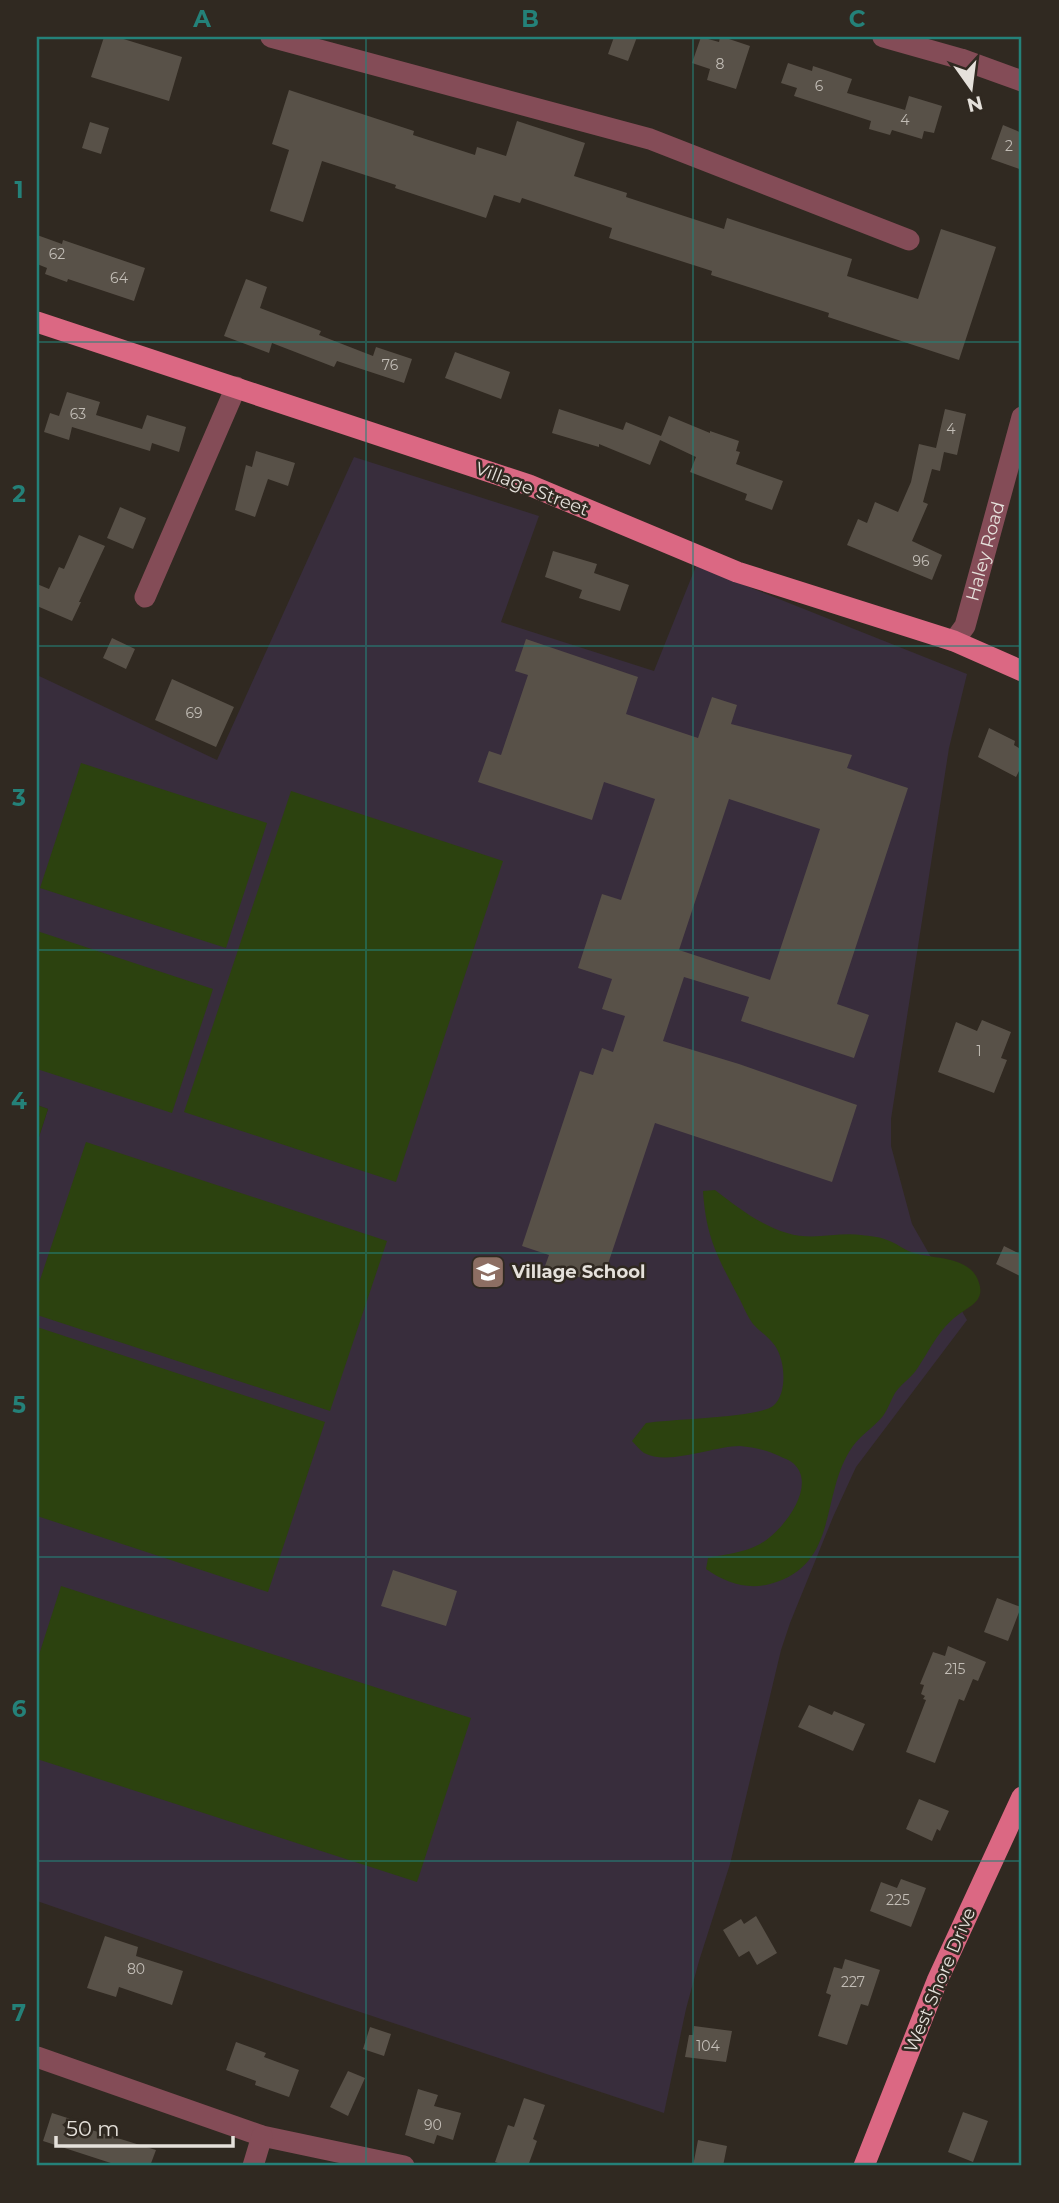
<svg xmlns="http://www.w3.org/2000/svg" width="1059" height="2203" font-family="Montserrat,sans-serif">
<style>
.education{fill:#382d3c}
.green{fill:#2c420f}
.building{fill:#585148;fill-rule:evenodd}
.lines{fill:none;stroke-linecap:round;stroke-linejoin:round}
.minor{stroke:#844c57;stroke-width:21}
.major{stroke:#db6883;stroke-width:21}
.grid{fill:none;stroke:#248179;stroke-width:2;stroke-opacity:0.55}
.labels{text-anchor:middle;dominant-baseline:central;stroke-width:5;stroke-linejoin:round;paint-order:stroke}
.number-label{font-size:14px;fill:#c2bdb6}
.street-label{font-size:18px;fill:#e5e1db;stroke:#302921}
.poi-label{font-size:18px;font-weight:bold;fill:#e5e1db;stroke:#302921;text-anchor:start}
.neatline{fill:none;stroke:#248179;stroke-width:2.5}
.grid-label{font-size:23px;text-anchor:middle;font-weight:bold;fill:#248179}
</style>
<rect width="100%" height="100%" fill="#302921"/>
<path class="education" d="M354 457 539 516 501 622 654 671 696 566 967 674 949 748 891 1119V1146L912 1224 967 1320 856 1467 833 1517 790 1623 781 1650 730 1864 699 1961 686 2009 664 2113 333 2003 37 1901V1143L48 1109 37 1105V675L217 760Z"/>
<path class="green" d="M81 763 267 823 226 948 40 888Z
M291 791 503 861 396 1182 184 1112Z
M37 931 213 989 172 1113 37 1069Z
M37 1105 48 1109 37 1143Z
M86 1142 387 1241 330 1411 37 1315V1289Z
M715 1190C737 1207 760 1225 787 1233 812 1241 837 1232 861 1235 870 1236 880 1237 887 1240 896 1243 903 1249 911 1252 934 1260 971 1255 979 1283 985 1301 970 1306 958 1315 938 1330 930 1350 917 1369 911 1378 901 1384 895 1393 891 1400 888 1409 883 1416 874 1427 861 1435 853 1446 819 1493 841 1565 770 1584 747 1590 726 1583 706 1569L708 1558C725 1554 744 1553 760 1544 781 1533 817 1488 795 1465 791 1460 783 1458 777 1455 766 1450 752 1447 740 1446 713 1446 669 1466 644 1453 640 1450 636 1445 632 1441L646 1423C670 1419 757 1418 773 1406 786 1395 785 1370 780 1356 775 1340 763 1335 753 1324 747 1316 743 1305 738 1296 717 1256 706 1237 703 1191Z
M37 1327 325 1422 268 1592 37 1516Z
M61 1586 471 1718 417 1882 37 1759V1661Z"/>
<path class="building" d="M104 37H117L182 57 169 101 91 77Z
M614 37H637L628 61 608 54Z
M701 37 719 42 720 37H723L750 46 736 89 707 80 710 69 692 63Z
M788 63 812 71 813 66 852 79 847 93 905 110 909 96 942 106 934 133 924 131 922 139 892 130 890 135 869 129 871 121 794 96 797 88 781 83Z
M289 90 414 131 413 135 475 155 477 147 506 156 517 121 585 143 574 176 627 193 626 197 724 229 727 218 852 259 847 276 918 299 941 229 996 247 959 360 828 317 829 313 711 275 712 271 609 238 612 228 522 198 520 203 494 195 486 218 395 188 396 185 322 161 303 222 270 211 289 150 272 144Z
M90 122 109 128 101 154 82 148Z
M1003 125 1022 133V170L991 159Z
M37 235 62 244 63 240 145 268 134 301 68 279 67 282 45 274 47 268 37 264Z
M246 279 267 287 260 308 321 331 319 335 373 356 376 347 412 359 404 383 337 361 334 367 272 343 269 353 224 336Z
M455 352 510 372 501 399 445 378Z
M67 392 100 402 96 415 142 429 147 415 186 427 179 452 152 443 150 451 72 427 69 440 44 432 50 413 59 416Z
M559 409 623 430 626 422 661 436 669 416 710 433V431L739 441 736 451 740 452 736 464 783 481 772 510 745 500 747 494 690 472 696 457 660 440 650 465 599 444V447L552 433Z
M945 409 966 414 957 455 944 452 940 471 932 469 923 502 928 504 912 541 942 555 932 580 847 545 858 519 867 523 875 502 898 512 911 482 919 444 936 448Z
M256 451 295 463 288 486 268 479 255 517 235 510 246 465 252 467Z
M120 507 146 518 133 549 107 538Z
M79 535 105 546 79 602H81L72 621 37 606V584L49 589 59 567 64 569Z
M553 551 597 564 594 573 629 585 620 611 579 598 582 590 545 577Z
M112 638 135 649 126 669 103 658Z
M526 639 638 677 626 714 698 738 712 697 737 705 731 724 852 755 847 768 908 788 837 1004 869 1015 854 1058 741 1021 749 997 684 977 663 1041 739 1064 857 1105 832 1182 655 1123 605 1273 591 1269 588 1280 545 1266 549 1255 522 1246 580 1071 593 1075 602 1048 613 1052 625 1016 602 1009 612 979 578 968 602 894 621 900 655 799 604 782 592 820 478 782 489 751 501 755 528 675 515 671ZM729 799 820 829 770 980 679 950Z
M172 679 234 707 216 747 155 720Z
M989 728 1015 741 1014 745 1022 750V765L1016 777 978 757Z
M982 1020 1011 1032 1001 1058 1007 1060 994 1093 938 1072 956 1022 977 1031Z
M1004 1246 1022 1255V1277L996 1264Z
M393 1570 457 1591 446 1626 381 1606Z
M997 1598 1021 1607 1008 1641 984 1632Z
M948 1646 986 1662 978 1681 973 1679 964 1701 959 1699 935 1763 906 1752 926 1700 923 1699 925 1696 921 1694 924 1685 920 1684 933 1652 945 1656Z
M809 1705 832 1715 834 1711 865 1724 853 1751 798 1727Z
M919 1799 949 1811 940 1831 937 1829 932 1841 906 1829Z
M901 1879 926 1888 911 1927 870 1911 881 1882 897 1888Z
M756 1916 777 1953 757 1965 749 1951 739 1957 723 1930 741 1919 744 1924Z
M105 1936 138 1947 136 1956 183 1971 172 2005 119 1987 116 1997 87 1988Z
M845 1959 880 1970 868 2006 861 2004 847 2045 818 2036 831 1995 826 1993 834 1967 842 1969Z
M694 2026 732 2031 726 2062 685 2057 689 2035H693Z
M370 2027 391 2034 384 2056 363 2049Z
M236 2042 266 2053 264 2057 299 2070 289 2097 255 2085 256 2081 226 2070Z
M348 2071 365 2078 348 2116 330 2107Z
M418 2089 438 2095 434 2106 461 2113 453 2140 437 2135 434 2144 405 2135Z
M524 2098 545 2105 533 2139 537 2141 528 2166H506L495 2162 508 2125 514 2127Z
M963 2112 988 2121 973 2162 948 2152Z
M52 2113 83 2123 82 2127 156 2150 150 2166H120L43 2141Z
M698 2140 727 2146 723 2166H693Z"/>
<g class="lines">
<g class="minor">
<path d="M271 37 650 139 909 240"/>
<path d="M883 37 961 59 1022 81"/>
<path d="M145 597 236 387"/>
<path id="s1" d="M954 641 965 626 1022 417"/>
<path d="M37 2057 262 2136 404 2166"/>
<path d="M253 2166 262 2136"/>
</g>
<path class="major" d="M37 322 529 485 737 572 954 641 1022 671
M864 2166 937 1981 1022 1797"/>
</g>
<path class="grid" d="M366 37V2166M693 37V2166M37 342H1022M37 646H1022M37 950H1022M37 1253H1022M37 1557H1022M37 1861H1022"/>
<defs>
<g id="school-square" transform="scale(1.75)"><rect x="-9" y="-9" width="18" height="18" rx="4" fill="#8d6e63" stroke="#302921"/><path d="M0-5L7-2L0 1L-7-2ZM-4 1L0 2.5L4 1V4Q0 6-4 4Z" fill="#fff"/></g>
</defs>
<g fill-rule="evenodd">
<use href="#school-square" x="488" y="1272"/>
</g>
<g class="labels">
<g class="number-label">
<text x="720" y="64">8</text>
<text x="819" y="86">6</text>
<text x="905" y="120">4</text>
<text x="1009" y="146">2</text>
<text x="57" y="254">62</text>
<text x="119" y="278">64</text>
<text x="390" y="365">76</text>
<text x="78" y="414">63</text>
<text x="951" y="429">4</text>
<text x="921" y="561">96</text>
<text x="194" y="713">69</text>
<text x="979" y="1051">1</text>
<text x="955" y="1669">215</text>
<text x="898" y="1900">225</text>
<text x="136" y="1969">80</text>
<text x="853" y="1982">227</text>
<text x="708" y="2046">104</text>
<text x="433" y="2125">90</text>
</g>
<g class="street-label">
<text transform="translate(532 489) rotate(21)">Village Street</text>
<text stroke="none"><textPath href="#s1" startOffset="96">Haley Road</textPath></text>
<text transform="translate(940 1980) rotate(-67)">West Shore Drive</text>
</g>
<g class="poi-label">
<text x="512" y="1272">Village School</text>
</g>
</g>
<rect width="1059" height="2203" fill="none" stroke="#302921" stroke-width="77"/>
<g transform="translate(971 88) rotate(166)" stroke="#302921" stroke-width="5" paint-order="stroke">
<path d="M0-5L12 26L0 18L-12 26Z" fill="#e5e1db"/>
<text y="-10" font-size="19" font-weight="bold" text-anchor="middle" fill="#e5e1db">N</text>
</g>
<path d="M56 2136v10h177v-10" fill="none" stroke="#e5e1db" stroke-width="3.5"/>
<text x="66" y="2136" font-size="21" fill="#e5e1db" stroke="#302921" stroke-width="5" paint-order="stroke">50 m</text>
<rect x="38" y="38" width="982" height="2126" class="neatline"/>
<g class="grid-label">
<text x="202" y="27">A</text>
<text x="530" y="27">B</text>
<text x="857" y="27">C</text>
<text x="19" y="198">1</text>
<text x="19" y="502">2</text>
<text x="19" y="806">3</text>
<text x="19" y="1109">4</text>
<text x="19" y="1413">5</text>
<text x="19" y="1717">6</text>
<text x="19" y="2021">7</text>
</g>
</svg>
